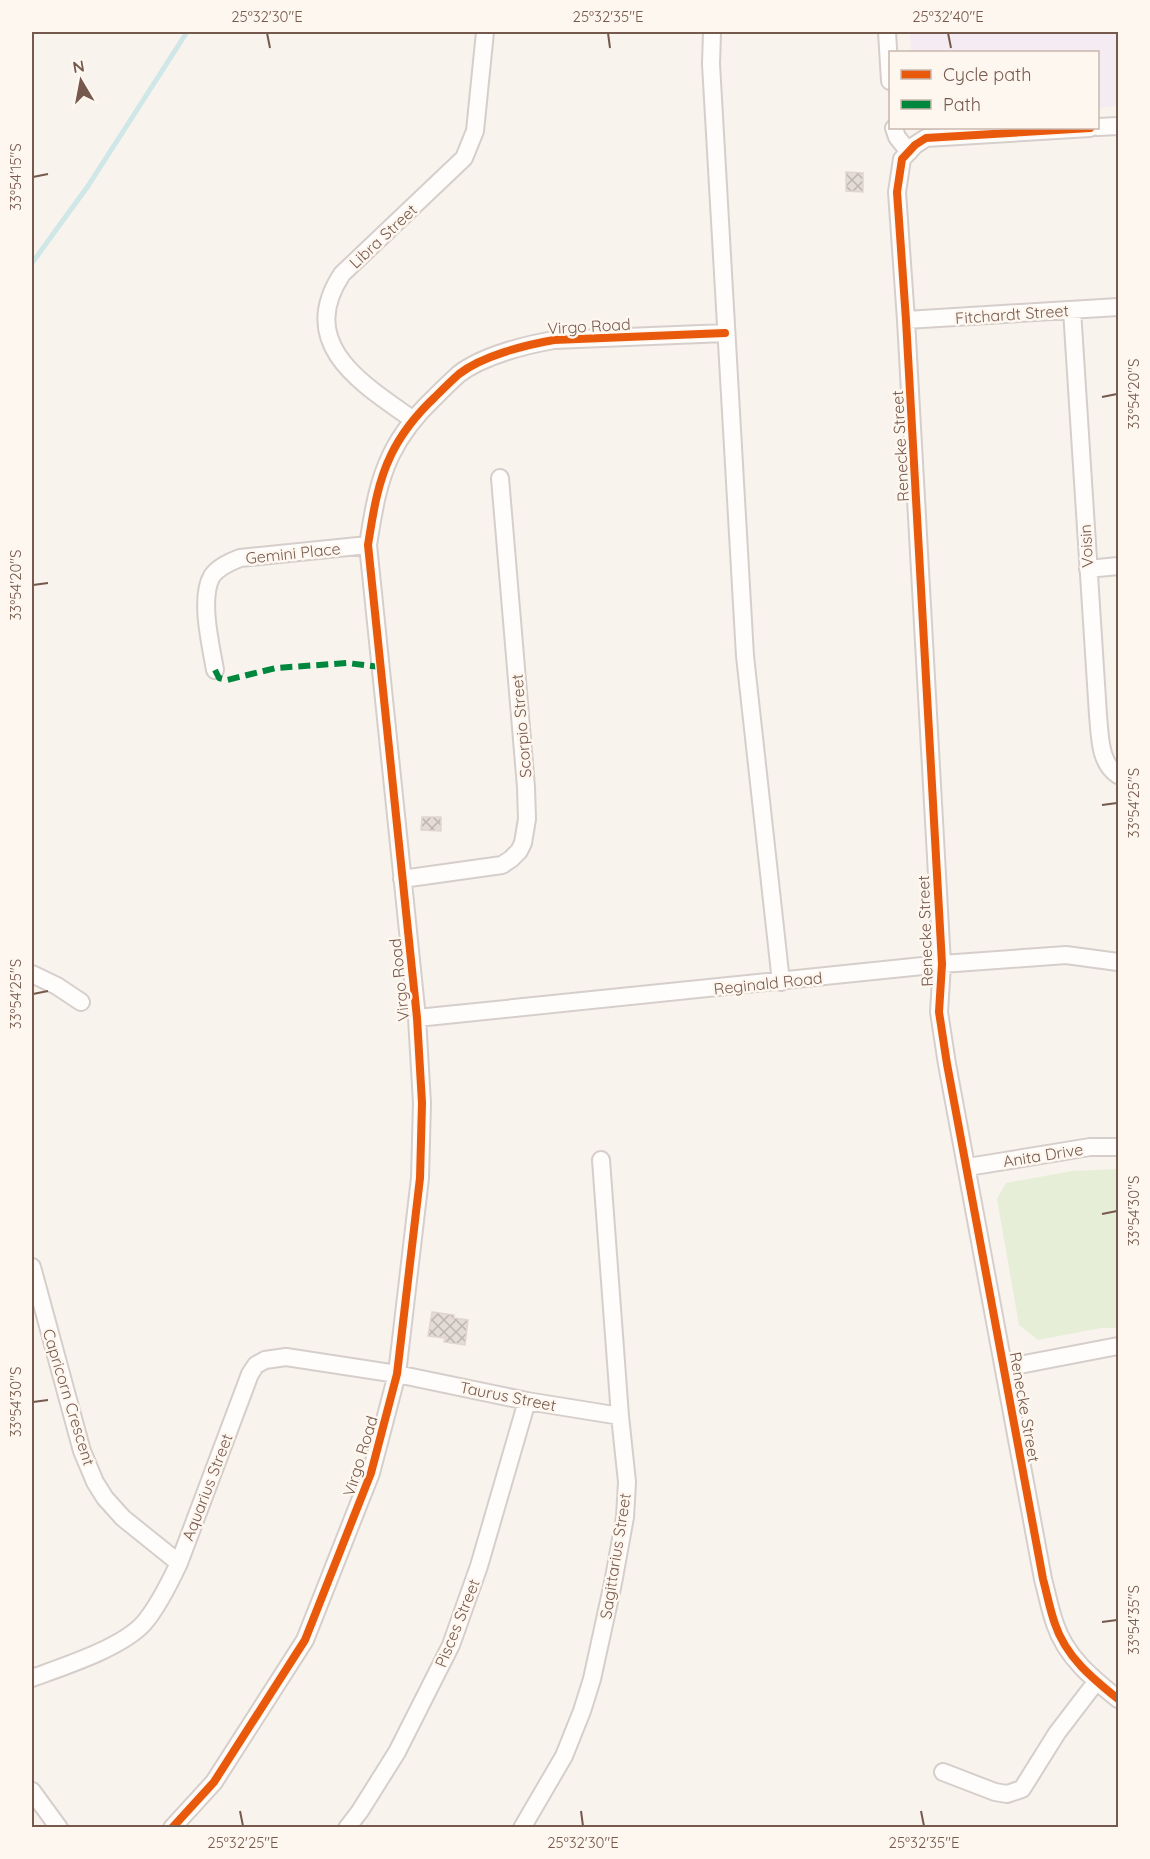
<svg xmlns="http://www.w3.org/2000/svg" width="1150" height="1859" font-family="Quicksand,sans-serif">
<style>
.education{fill:#f4ebf3}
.green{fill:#e6eed8}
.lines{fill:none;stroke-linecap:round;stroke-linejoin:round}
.stream{stroke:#cfe7e7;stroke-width:5}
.building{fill:url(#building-cross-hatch);stroke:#e0d6cf;stroke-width:1.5}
.minor-casing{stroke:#d6ceca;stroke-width:20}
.minor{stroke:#fefdfc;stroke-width:16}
.quiet{stroke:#00873e;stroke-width:6;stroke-dasharray:12 6;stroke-linecap:butt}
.cycleway-casing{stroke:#fef7ef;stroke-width:11}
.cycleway{stroke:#e8590c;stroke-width:8}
.ticks{fill:none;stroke:#76594d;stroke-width:2}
.labels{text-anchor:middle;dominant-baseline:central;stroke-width:5;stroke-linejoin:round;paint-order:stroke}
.street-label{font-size:16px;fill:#76594d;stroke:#fef7ef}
.neatline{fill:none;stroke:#76594d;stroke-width:2}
.ticks-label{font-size:15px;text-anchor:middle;fill:#76594d}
</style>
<defs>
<pattern id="building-cross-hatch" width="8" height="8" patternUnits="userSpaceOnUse" patternTransform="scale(1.5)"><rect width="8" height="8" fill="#e4dbd5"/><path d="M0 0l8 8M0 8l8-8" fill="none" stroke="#bdb5af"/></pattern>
</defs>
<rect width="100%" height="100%" fill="#f8f3ed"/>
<path class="education" d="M910 32H1118V106L1098 108V52H911Z"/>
<path class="green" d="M1118 1169V1328H1101L1038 1340 1019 1325 997 1199 1006 1183 1072 1171Z"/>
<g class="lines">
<path class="stream" d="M32 263 88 186 187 32"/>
</g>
<path class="building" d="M846 172 863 173V192L846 191Z
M422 817H441V831L421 830Z
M432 1312 454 1315V1318L468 1320 465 1345 444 1342 445 1338 428 1336Z"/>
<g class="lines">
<g class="minor-casing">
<path id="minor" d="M712 32 711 64 745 656 781 982
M887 32 890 81
M1098 127 1118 126
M894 128 897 137 909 152
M1090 128 926 138 915 145 902 159 897 192 906 320 942 964 939 1012 947 1064 1043 1579C1047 1594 1050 1610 1055 1624 1066 1657 1092 1678 1118 1699
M1072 310 1098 715C1100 735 1099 763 1118 775
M906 320 1118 307
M412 419C361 383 296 344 342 274L464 158 475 131 485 32
M1088 569 1118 566
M215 670C211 646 199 598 212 576 218 567 230 562 240 558L368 545
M402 879 502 865 511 859 519 851 523 843 527 819 526 787 500 478
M32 974 57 986 81 1002
M417 1018 942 964 1066 955 1118 962
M968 1167 1090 1147H1118
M32 1267 82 1451 95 1482 105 1498 123 1518 179 1563
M1004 1368 1118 1346
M32 1678C62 1667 122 1648 144 1623 156 1609 171 1580 179 1563L250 1374 256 1365 265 1360 286 1357 397 1374 527 1401 620 1416
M943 1772 995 1792 1007 1794 1022 1789 1057 1733 1096 1682
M32 1791 59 1828
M172 1828 214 1782 305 1640 371 1473 397 1374 420 1178 422 1103 417 1018 368 545C373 514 377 484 391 455 402 432 417 414 435 397 443 389 451 381 459 374 482 356 525 345 554 340L725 333
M347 1828 360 1811 397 1752 451 1645 479 1566 527 1401
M522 1828 564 1756 582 1711 592 1679 613 1583 625 1517 627 1482 620 1416 601 1160"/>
</g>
<use href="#minor" class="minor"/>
<path class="quiet" d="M215 670 219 678 227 680 276 668 347 663 380 667"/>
<g class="cycleway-casing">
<path id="cycleway" d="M1090 128 926 138 915 145 902 159 897 192 906 320 942 964 939 1012 947 1064 1043 1579C1047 1594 1050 1610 1055 1624 1066 1657 1092 1678 1118 1699
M172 1828 214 1782 305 1640 371 1473 397 1374 420 1178 422 1103 417 1018 368 545C373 514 377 484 391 455 402 432 417 414 435 397 443 389 451 381 459 374 482 356 525 345 554 340L725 333"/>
</g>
<use href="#cycleway" class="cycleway"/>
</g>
<path class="ticks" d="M267 33 270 48M608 33 610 48M948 33 951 48M33 177 48 174M1102 397 1117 394M33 585 48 583M1102 805 1117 803M33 994 48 991M1102 1214 1117 1211M33 1402 48 1400M1102 1622 1117 1620M240 1811 243 1826M581 1811 583 1826M921 1811 924 1826"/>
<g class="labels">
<g class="street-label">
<text transform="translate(383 236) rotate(-43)">Libra Street</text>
<text transform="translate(1012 314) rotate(-4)">Fitchardt Street</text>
<text transform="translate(589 326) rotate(-3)">Virgo Road</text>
<text transform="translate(900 446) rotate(-93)">Renecke Street</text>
<text transform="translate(1086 546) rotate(-93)">Voisin</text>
<text transform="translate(293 553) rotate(-6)">Gemini Place</text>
<text transform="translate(521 726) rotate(-95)">Scorpio Street</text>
<text transform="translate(925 931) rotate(-92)">Renecke Street</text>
<text transform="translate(399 980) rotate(-96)">Virgo Road</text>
<text transform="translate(768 983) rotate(-6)">Reginald Road</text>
<text transform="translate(1043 1155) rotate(-9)">Anita Drive</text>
<text transform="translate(508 1396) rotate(11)">Taurus Street</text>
<text transform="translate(69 1397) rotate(73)">Capricorn Crescent</text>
<text transform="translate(1025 1407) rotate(80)">Renecke Street</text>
<text transform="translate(360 1456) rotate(-73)">Virgo Road</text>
<text transform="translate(207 1487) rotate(-69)">Aquarius Street</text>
<text transform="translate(615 1556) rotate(-81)">Sagittarius Street</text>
<text transform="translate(457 1623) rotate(-68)">Pisces Street</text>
</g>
</g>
<rect width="1150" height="1859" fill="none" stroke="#fef7ef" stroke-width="66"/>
<rect x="889" y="51" width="210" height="78" fill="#fef7ef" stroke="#c8b8ae" stroke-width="1.5"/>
<rect x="901" y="70" width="30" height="9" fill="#e8590c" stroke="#c8b8ae" stroke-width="1.5"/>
<text x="943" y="81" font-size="18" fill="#76594d">Cycle path</text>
<rect x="901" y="100" width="30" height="9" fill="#00873e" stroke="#c8b8ae" stroke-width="1.5"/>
<text x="943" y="111" font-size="18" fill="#76594d">Path</text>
<g transform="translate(81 81) rotate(350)" stroke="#fef7ef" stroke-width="4.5" paint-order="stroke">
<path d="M0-4.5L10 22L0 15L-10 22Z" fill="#76594d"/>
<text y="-9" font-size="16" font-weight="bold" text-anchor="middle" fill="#76594d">N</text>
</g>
<rect x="33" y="33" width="1084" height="1793" class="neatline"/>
<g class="ticks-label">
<text x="267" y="22">25°32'30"E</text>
<text x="608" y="22">25°32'35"E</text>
<text x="948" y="22">25°32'40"E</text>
<text transform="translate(16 177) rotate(-90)" y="5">33°54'15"S</text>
<text transform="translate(1134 394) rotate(-90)" y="5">33°54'20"S</text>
<text transform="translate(16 585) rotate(-90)" y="5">33°54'20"S</text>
<text transform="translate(1134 803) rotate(-90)" y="5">33°54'25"S</text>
<text transform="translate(16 994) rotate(-90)" y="5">33°54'25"S</text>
<text transform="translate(1134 1211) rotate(-90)" y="5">33°54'30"S</text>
<text transform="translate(16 1402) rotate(-90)" y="5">33°54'30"S</text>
<text transform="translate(1134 1620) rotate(-90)" y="5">33°54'35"S</text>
<text x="243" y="1848">25°32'25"E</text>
<text x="583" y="1848">25°32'30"E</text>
<text x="924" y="1848">25°32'35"E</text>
</g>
</svg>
